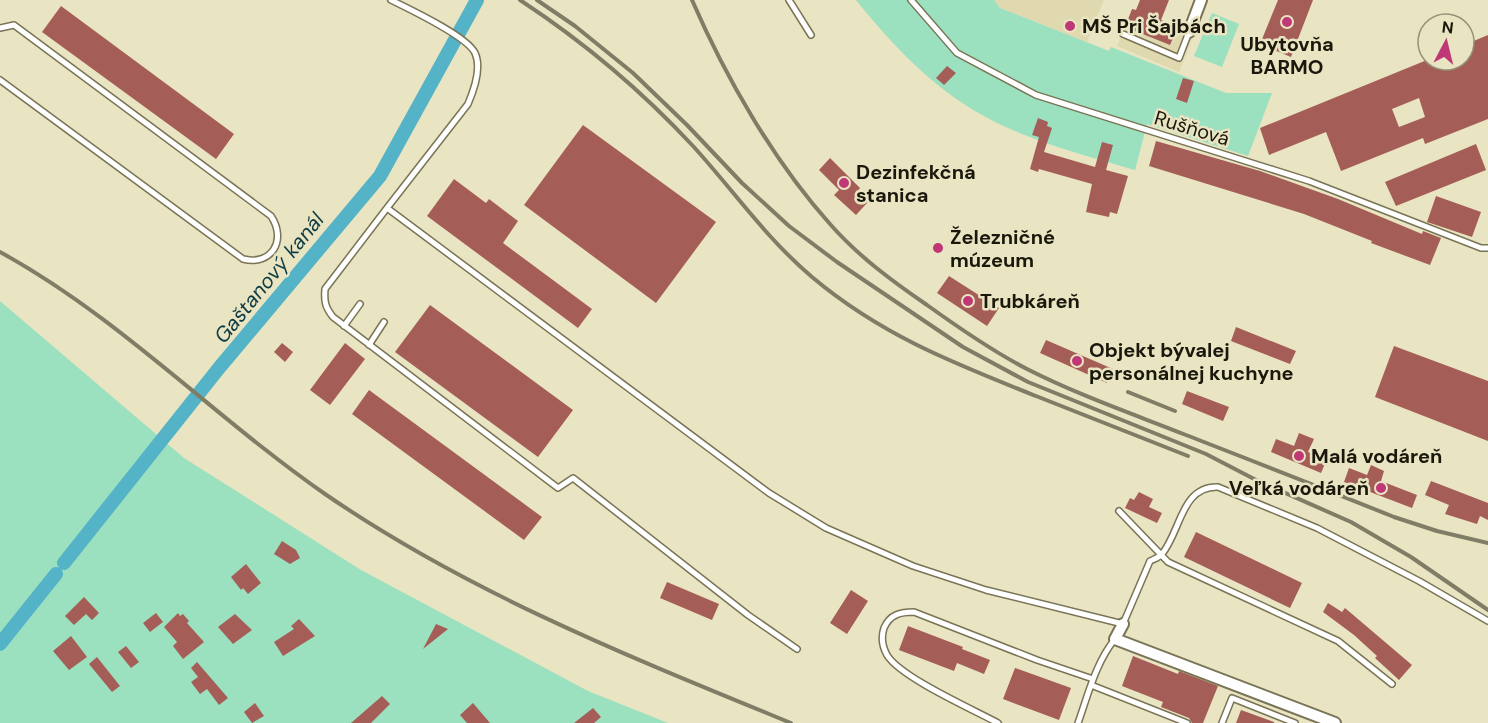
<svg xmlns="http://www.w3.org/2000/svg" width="1488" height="723" font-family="'DM Sans',sans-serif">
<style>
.built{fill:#e0d9b0}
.green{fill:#9be0bf}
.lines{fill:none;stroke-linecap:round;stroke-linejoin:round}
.canal{stroke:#54b3c7;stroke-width:14}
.building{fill:#a55e57;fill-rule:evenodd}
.service-casing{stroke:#797455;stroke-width:8}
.minor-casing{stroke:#797455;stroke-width:14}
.service{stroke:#fff;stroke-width:5}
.minor{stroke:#fff;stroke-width:10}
.rail{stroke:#807d66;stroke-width:4}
.poi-dot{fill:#bf3776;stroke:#e9e4c2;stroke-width:2}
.labels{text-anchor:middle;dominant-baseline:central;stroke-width:5;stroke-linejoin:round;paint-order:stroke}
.poi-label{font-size:20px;font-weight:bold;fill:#1a180c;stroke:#e9e4c2;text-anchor:start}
.street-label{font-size:20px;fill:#1a180c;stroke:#e9e4c2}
.water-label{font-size:21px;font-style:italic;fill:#0e3a43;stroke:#e9e4c2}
</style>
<rect width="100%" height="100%" fill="#e9e4c2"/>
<path class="built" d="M994 0H1104L1087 42 1000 8Z
M1125 27 1170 45 1178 27 1194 34 1179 72 1117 46Z"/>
<path class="green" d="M856 0H994L1000 8 1109 51 1111 47 1226 93H1272L1248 156 1147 124 1135 170C1084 155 1031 142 984 116 934 89 892 45 856 0Z
M1212 13 1239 24 1222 67 1194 56Z
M0 301 184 458 361 570 588 691 668 723H0Z"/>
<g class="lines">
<path class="canal" d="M64 563 219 368 380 176 477 0
M0 644 56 574"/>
</g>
<path class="building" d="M1140 0H1169L1161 20 1178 27 1170 45 1125 27 1132 9 1136 10Z
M1278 0H1313L1291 57 1260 44Z
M61 6 234 134 216 159 42 32Z
M1488 35V119L1425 144 1423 138 1341 171 1326 132 1269 155 1260 128 1427 60H1464V45ZM1419 98 1425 117 1399 127 1392 109Z
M947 66 956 73 944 85 936 78Z
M1183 78 1194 81 1187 103 1176 99Z
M1038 118 1048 122 1047 126 1052 128 1044 152 1095 167 1102 142 1113 145 1106 170 1128 176 1117 214 1110 212 1109 217 1086 212 1092 184 1039 169 1038 172 1030 169 1039 137 1032 135Z
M583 125 716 222 656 303 524 205Z
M1156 141 1260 171 1338 199 1422 234 1423 231 1441 238 1430 265 1371 243 1372 241 1304 214 1149 166Z
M1476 144 1486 170 1396 206 1385 182Z
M830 158 860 188 857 192 868 202 856 215 834 195 839 190 819 170Z
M454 179 486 203 489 199 518 221 503 243 592 309 578 328 427 216Z
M1436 196 1481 212 1472 237 1427 222Z
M949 276 999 308 987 326 937 293Z
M430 305 573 410 538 457 395 352Z
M1236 327 1296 351 1290 364 1231 341Z
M1046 340 1113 369 1107 383 1040 353Z
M282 343 293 352 285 362 274 352Z
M345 343 365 359 330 405 310 390Z
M1394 346 1488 381V441L1375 397Z
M369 390 542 517 524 540 352 414Z
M1187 391 1229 407 1223 421 1182 404Z
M1299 433 1314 439 1308 452 1327 459 1321 473 1271 452 1276 439 1294 446Z
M1371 465 1384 471 1381 481 1417 495 1412 508 1344 482 1349 468 1367 475Z
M1431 481 1488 503V520L1480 516 1477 524 1445 514 1449 505 1425 495Z
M1139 492 1153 499 1149 507 1162 513 1157 523 1125 508 1130 498 1134 500Z
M1196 532 1302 583 1290 608 1184 557Z
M282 541 296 550 300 558 290 564 274 554Z
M246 564 261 583 248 594 243 588 241 590 231 577Z
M667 582 719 604 712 620 660 598Z
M851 590 868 601 847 634 830 623Z
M84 597 99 613 92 620 86 614 74 625 65 616Z
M1328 603 1342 612 1345 608 1412 665 1399 680 1375 658 1377 656 1354 635 1323 612Z
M156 613 163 622 150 632 143 623Z
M178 613 180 616 183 614 189 621 187 623 204 642 183 659 173 646 177 642 164 627Z
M235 614 252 630 233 644 218 627Z
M299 619 315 636 283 656 274 642 294 629 291 626Z
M436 624 448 629 423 649Z
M908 626 963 647 962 649 990 660 984 674 957 663 954 671 899 650Z
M71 636 87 657 69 670 53 651Z
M126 646 139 662 131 668 118 652Z
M1133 656 1178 674 1179 671 1218 686 1203 723H1192L1189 718 1161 707 1163 702 1122 686Z
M97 657 120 686 112 692 89 664Z
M197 662 228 698 219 705 207 689 200 694 191 682 198 677 191 668Z
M1015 668 1071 688 1059 720 1003 699Z
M382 696 390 704 371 723H351Z
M255 703 264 716 252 723 244 712Z
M473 703 490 723H467L460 715Z
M593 708 601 717 594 723H574Z
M1241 710 1274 722V723H1236Z"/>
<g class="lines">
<g class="service-casing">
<path id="service" d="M391 0C409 9 467 36 475 53 482 68 474 90 468 104L387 208 769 493 826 528 913 566 986 590 1123 624 1150 561C1154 559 1160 557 1162 554 1181 531 1181 486 1218 487L1317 528 1419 581 1488 621
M789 0 811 35
M911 0 957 53 1036 95 1309 181 1481 248H1488
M0 28 14 25 271 216C287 240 272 266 243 259L0 80
M1123 34 1179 58 1189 32
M387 208 325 289C324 301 325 307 333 317L558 488 573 478 748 615 797 649
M344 326 360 304
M369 345 384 322
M1119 511 1168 562 1338 641 1392 684
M1091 685 1187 723
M998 723C972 709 900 677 887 655 882 646 881 637 884 628 890 614 901 612 914 612L1037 660 1093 679
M1078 723C1088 695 1096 662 1115 639
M1222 723 1232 698 1295 723"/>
</g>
<g class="minor-casing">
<path id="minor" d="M1189 32 1201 0
M1123 624 1115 639 1335 723"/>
</g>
<use href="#service" class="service"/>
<use href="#minor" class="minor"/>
<path class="rail" d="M520 0C584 42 641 90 693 146 734 191 765 237 812 277 881 335 953 363 1036 396 1086 416 1137 436 1188 456
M537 0 575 26 633 73 687 125 742 183 789 226 837 262 963 347 1028 382 1206 454 1258 481 1351 522 1411 557 1488 610
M692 0C725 76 774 162 830 224 858 256 892 281 927 305 959 328 992 351 1027 369 1078 395 1133 414 1186 435 1255 462 1325 489 1394 517L1437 531 1488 543
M0 252C119 317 214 417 325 494 469 593 630 657 791 723
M1128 392 1175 411"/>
</g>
<g class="poi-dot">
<circle cx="1287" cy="22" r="6"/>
<circle cx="1070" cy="26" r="6"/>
<circle cx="844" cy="183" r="6"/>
<circle cx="938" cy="248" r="6"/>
<circle cx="968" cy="301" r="6"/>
<circle cx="1077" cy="361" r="6"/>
<circle cx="1299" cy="456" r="6"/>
<circle cx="1381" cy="488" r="6"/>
</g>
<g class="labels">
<g class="poi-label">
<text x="1082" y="26">MŠ Pri Šajbách</text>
<text x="1287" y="44" text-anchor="middle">Ubytovňa<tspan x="1287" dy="23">BARMO</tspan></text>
<text x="856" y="172">Dezinfekčná<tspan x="856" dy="23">stanica</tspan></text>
<text x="950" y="237">Železničné<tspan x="950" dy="23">múzeum</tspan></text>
<text x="980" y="301">Trubkáreň</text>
<text x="1089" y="350">Objekt bývalej<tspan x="1089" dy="23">personálnej kuchyne</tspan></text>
<text x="1311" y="456">Malá vodáreň</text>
<text x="1369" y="488" text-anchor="end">Veľká vodáreň</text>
</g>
<g class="street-label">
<text transform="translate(1192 128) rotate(17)">Rušňová</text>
</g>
<g class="water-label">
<text transform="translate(269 278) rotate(-51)">Gaštanový kanál</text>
</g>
</g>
<g transform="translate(1446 42) rotate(7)"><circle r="28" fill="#e9e4c2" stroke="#969279" stroke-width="1.5"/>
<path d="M0-4.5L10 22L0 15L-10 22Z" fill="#bf3776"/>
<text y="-9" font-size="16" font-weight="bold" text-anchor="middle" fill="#1a180c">N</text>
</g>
</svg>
